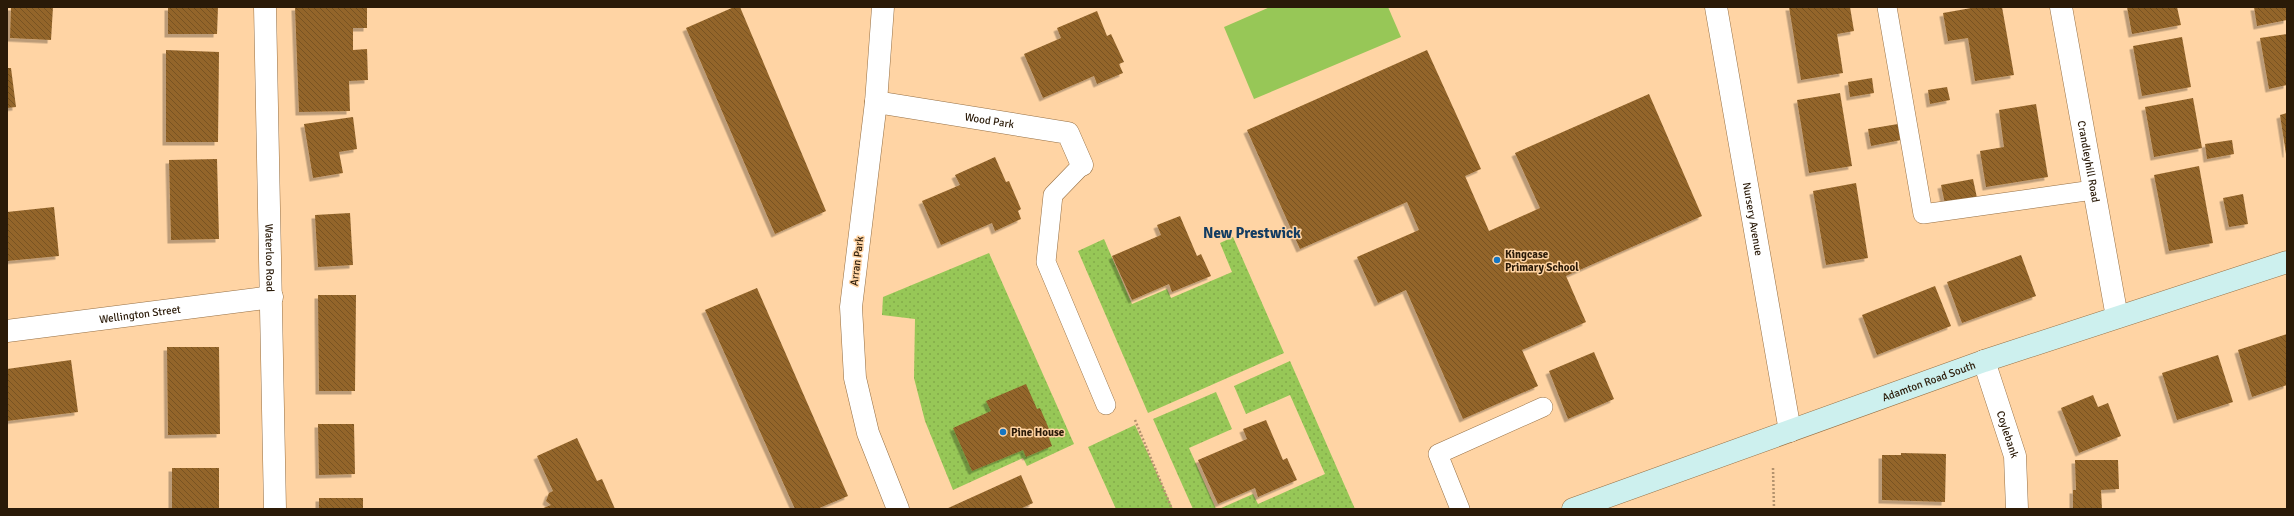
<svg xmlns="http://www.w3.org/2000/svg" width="2294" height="516" font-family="Signika,sans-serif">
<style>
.green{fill:url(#green-dots)}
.pitch{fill:#97c757}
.building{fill:url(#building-back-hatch);filter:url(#shadow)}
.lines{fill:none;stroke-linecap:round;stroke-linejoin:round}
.lane-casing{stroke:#966f43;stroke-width:20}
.street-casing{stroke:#966f43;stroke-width:23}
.secondary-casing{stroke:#966f43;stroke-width:23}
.path{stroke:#b3926d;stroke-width:2.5;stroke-dasharray:2 2;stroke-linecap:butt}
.lane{stroke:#fff;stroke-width:19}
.street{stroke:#fff;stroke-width:22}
.secondary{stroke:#cdf0ee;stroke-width:22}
.poi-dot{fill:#1676c2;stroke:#ffd4a4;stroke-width:1.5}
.labels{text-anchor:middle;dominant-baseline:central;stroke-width:3;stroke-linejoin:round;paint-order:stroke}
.street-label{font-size:11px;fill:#2a1a08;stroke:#ffd4a4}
.poi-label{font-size:11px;font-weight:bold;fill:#2a1a08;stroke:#ffd4a4;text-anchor:start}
.district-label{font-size:15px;font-weight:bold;fill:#123c62;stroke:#ffd4a4}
</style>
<defs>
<pattern id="green-dots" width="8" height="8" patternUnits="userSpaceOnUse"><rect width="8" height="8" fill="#97c757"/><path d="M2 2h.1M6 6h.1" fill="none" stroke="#82aa4a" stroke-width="1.8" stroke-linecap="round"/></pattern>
<pattern id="building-back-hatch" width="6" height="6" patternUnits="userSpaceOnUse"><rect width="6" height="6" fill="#93652b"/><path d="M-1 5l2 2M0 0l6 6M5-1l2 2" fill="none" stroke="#785223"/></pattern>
<filter id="shadow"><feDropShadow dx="-3.5" dy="3.5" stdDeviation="0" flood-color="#0004"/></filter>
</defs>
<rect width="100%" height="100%" fill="#ffd4a4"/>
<path class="green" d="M1233 237 1284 353 1148 413 1078 251 1104 239 1132 304 1167 289 1171 298 1232 272 1220 243Z
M989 253 1074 444 1027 466 1023 458 953 490 925 421 914 378 915 319 882 315 883 297Z
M1290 361 1355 509H1219L1253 494 1258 504 1325 474 1290 395 1246 414 1234 386Z
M1216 392 1232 429 1189 448 1216 509H1193L1153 419Z
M1135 425 1173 509H1116L1088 447Z"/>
<path class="pitch" d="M1270 7H1388L1401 37 1254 99 1224 27Z"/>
<path class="building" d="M11 7H53L51 40 10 38Z
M168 7H218L217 34H168Z
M295 7H367V28H353V50L367 49 368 80 349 81 350 111 299 112Z
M734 7H740L826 211 775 234 686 28Z
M1789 7H1850L1854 31 1837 34 1843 73 1801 80Z
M1977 7H2002L2014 75 1975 81 1968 38 1948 41 1943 13Z
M2127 7H2177L2181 25 2132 34Z
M2254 7H2287V20L2257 26Z
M1097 11 1107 36 1111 34 1124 62 1119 64 1123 73 1097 84 1094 76 1043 98 1024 54 1061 38 1057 28Z
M2287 34V85L2269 89 2260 38Z
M2182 37 2191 87 2142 96 2133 46Z
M166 50 219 52 218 142H166Z
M1427 50 1481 169 1465 176 1489 231 1540 208 1515 153 1649 94 1702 216 1566 276 1586 322 1522 350 1538 386 1463 419 1406 290 1378 303 1357 257 1419 230 1407 202 1300 249 1247 130Z
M7 68H11L16 107 7 108Z
M1872 78 1874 93 1850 97 1848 82Z
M1947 87 1950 100 1930 104 1928 90Z
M1840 93 1852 166 1809 173 1797 100Z
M2193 98 2202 148 2154 157 2145 107Z
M2036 104 2048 177 1986 187 1980 151 2004 147 1999 110Z
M2287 113V154H2286L2280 115Z
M353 117 357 149 339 152 343 173 313 178 304 124Z
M1898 124 1901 140 1871 146 1868 129Z
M2232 140 2234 154 2207 159 2205 144Z
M995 157 1006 182 1009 181 1021 209 1018 211 1021 219 995 231 992 223 941 245 922 201 960 185 955 175Z
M217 159 219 239 171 240 169 160Z
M2199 166 2213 243 2169 251 2154 175Z
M1973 179 1977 198 1945 204 1941 185Z
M1856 183 1868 258 1826 265 1813 191Z
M2243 194 2248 224 2229 227 2223 198Z
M54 207 59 256 7 261V212Z
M350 213 353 265 318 267 315 215Z
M1180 216 1197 256 1201 254 1211 276 1172 292 1169 284 1132 300 1112 256 1161 235 1157 225Z
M2021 255 2036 296 1962 323 1947 282Z
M1935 286 1951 326 1877 355 1862 315Z
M757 288 848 496 817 509H795L705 310Z
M318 295H356L355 391H319Z
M2287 334V385L2252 397 2238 350Z
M167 347H219L220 434 168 435Z
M1594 352 1614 399 1568 419 1549 371Z
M2218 355 2233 402 2177 420 2162 373Z
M71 360 78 412 7 421V369Z
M1026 384 1037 409 1040 408 1052 436 1049 438 1052 446 1026 457 1023 450 972 471 953 428 991 411 986 401Z
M2093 395 2098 407 2108 403 2121 436 2079 453 2061 408Z
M1266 420 1283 460 1287 458 1297 480 1258 497 1255 488 1218 504 1198 460 1247 439 1243 429Z
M318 424H354L355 474 319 475Z
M577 438 597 481 602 479 615 509H541L551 505 546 501 549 493 553 491 537 456Z
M1901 453 1946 454 1945 502 1882 500V455H1901Z
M2075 460H2118L2119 489 2101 490 2102 509H2073V490H2076Z
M172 468H219V509H172Z
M1021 475 1033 503 1020 509H946Z
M319 498H363V509H319Z"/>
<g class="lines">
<g class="lane-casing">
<path id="lane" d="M1887 7 1923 214 2093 190
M1082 165 1053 195 1046 262 1106 405
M1460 509 1438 454 1543 407"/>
</g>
<g class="street-casing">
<g id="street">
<path id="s1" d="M265 7 275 509"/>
<path d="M883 7 876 102 851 307 855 378 868 433 898 509"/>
<path id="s2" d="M1716 7 1790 431"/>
<path id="s3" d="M2061 7 2117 317"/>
<path id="s4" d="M876 102 1068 133 1082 165"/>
<path id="s5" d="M7 331 272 297"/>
<path id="s6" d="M1984 361 2015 456 2017 509"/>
</g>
</g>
<g class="secondary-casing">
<g id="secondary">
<path id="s7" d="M1573 509 1984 361 2287 262"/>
</g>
</g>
<path class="path" d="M1135 420 1172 509
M1773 468 1774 509"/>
<use href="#lane" class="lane"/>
<use href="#street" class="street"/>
<use href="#secondary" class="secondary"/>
</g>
<g class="poi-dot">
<circle cx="1497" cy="260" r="4"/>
<circle cx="1003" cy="432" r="4"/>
</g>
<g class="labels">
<g class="street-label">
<text stroke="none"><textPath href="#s4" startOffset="115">Wood Park</textPath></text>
<text stroke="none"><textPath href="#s3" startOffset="157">Crandleyhill Road</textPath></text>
<text stroke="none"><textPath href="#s2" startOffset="215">Nursery Avenue</textPath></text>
<text stroke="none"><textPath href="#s1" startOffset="251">Waterloo Road</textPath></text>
<text transform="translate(857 261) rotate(-83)">Arran Park</text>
<text stroke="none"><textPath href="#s5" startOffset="134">Wellington Street</textPath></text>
<text stroke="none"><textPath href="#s7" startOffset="378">Adamton Road South</textPath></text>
<text stroke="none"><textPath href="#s6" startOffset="77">Coylebank</textPath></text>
</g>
<g class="poi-label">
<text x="1505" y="254">Kingcase<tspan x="1505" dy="13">Primary School</tspan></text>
<text x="1011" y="432">Pine House</text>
</g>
<g class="district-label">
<text x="1252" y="233">New Prestwick</text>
</g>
</g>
<rect width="2294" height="516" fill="none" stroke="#2a1a08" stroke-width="16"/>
</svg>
